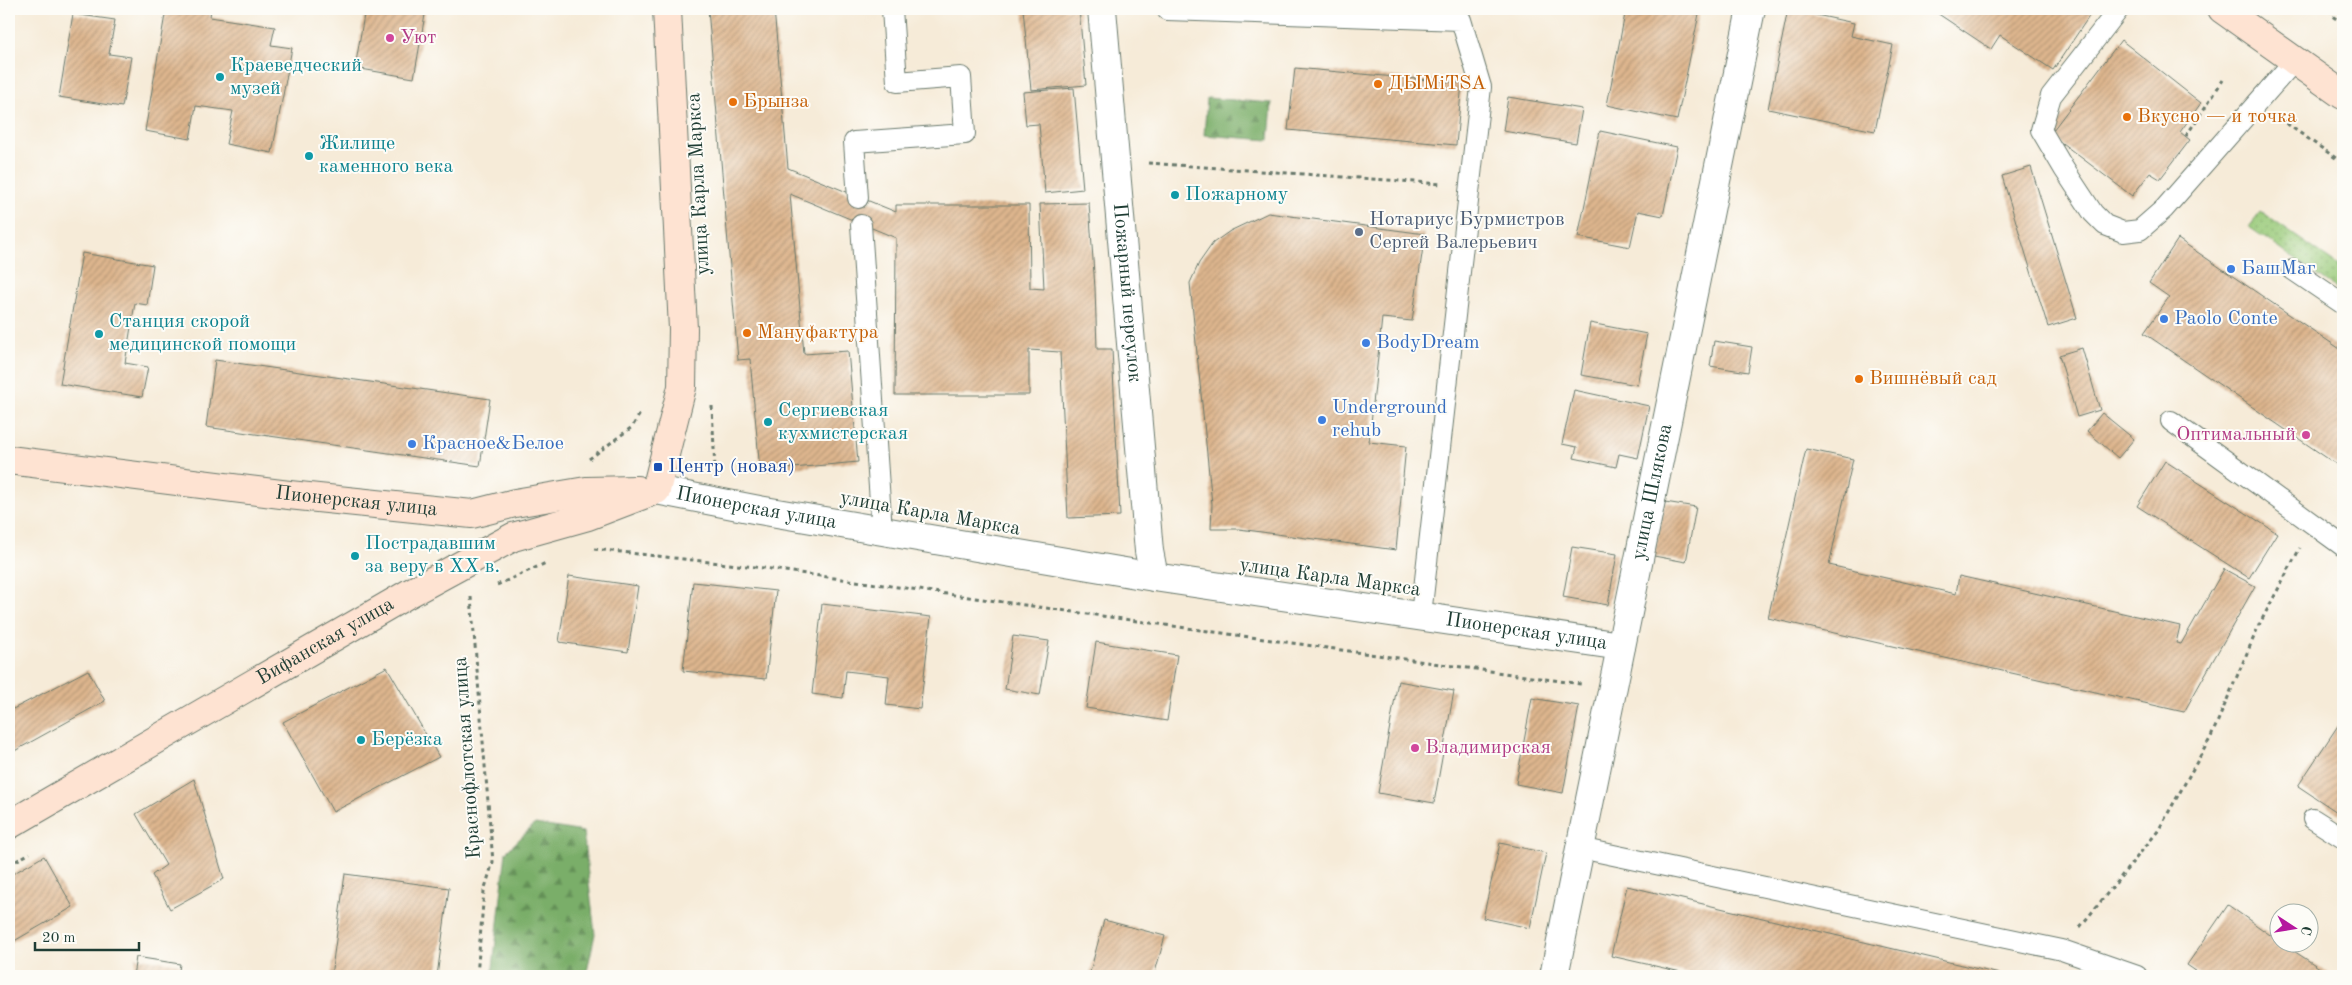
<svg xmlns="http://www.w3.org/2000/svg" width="2352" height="985" font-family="'Old Standard TT',serif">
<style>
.grass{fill:url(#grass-dots);stroke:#5c8456}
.forest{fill:url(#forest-firs);stroke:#4c764e}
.building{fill:url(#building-hatch)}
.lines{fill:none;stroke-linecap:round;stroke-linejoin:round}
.lane-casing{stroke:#6a7a6d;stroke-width:22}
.street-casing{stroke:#6a7a6d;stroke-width:30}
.secondary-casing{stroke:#6a7a6d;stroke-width:30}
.path{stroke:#6a7a6d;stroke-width:3;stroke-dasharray:4 4;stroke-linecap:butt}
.lane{stroke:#fff;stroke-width:20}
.street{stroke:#fff;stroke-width:28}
.secondary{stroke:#fee3d2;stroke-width:28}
.hotel-dot{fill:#d1479c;stroke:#fdfcf7;stroke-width:2}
.culture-dot{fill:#0f9aa8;stroke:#fdfcf7;stroke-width:2}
.food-dot{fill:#e8710a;stroke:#fdfcf7;stroke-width:2}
.service-dot{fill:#5c6f8a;stroke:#fdfcf7;stroke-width:2}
.shop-dot{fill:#3f7fe0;stroke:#fdfcf7;stroke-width:2}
.transit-dot{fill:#1a4fb4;stroke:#fdfcf7;stroke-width:2}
.labels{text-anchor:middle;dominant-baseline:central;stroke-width:4;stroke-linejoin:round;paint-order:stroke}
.hotel-label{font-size:20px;fill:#b23c85;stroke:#fdfcf7;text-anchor:start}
.culture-label{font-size:20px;fill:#0d838f;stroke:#fdfcf7;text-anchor:start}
.food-label{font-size:20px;fill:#c56008;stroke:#fdfcf7;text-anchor:start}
.street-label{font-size:20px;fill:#1f3d34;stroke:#fdfcf7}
.service-label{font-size:20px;fill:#4e5e75;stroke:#fdfcf7;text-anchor:start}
.shop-label{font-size:20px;fill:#366cbe;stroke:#fdfcf7;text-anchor:start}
.transit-label{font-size:20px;fill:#164399;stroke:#fdfcf7;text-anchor:start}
</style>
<defs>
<pattern id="grass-dots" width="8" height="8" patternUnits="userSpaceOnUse" patternTransform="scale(1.25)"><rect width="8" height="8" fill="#99ca79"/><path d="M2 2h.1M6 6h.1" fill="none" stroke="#7ca564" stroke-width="1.8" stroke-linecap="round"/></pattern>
<pattern id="forest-firs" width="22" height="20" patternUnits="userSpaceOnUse" patternTransform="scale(1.25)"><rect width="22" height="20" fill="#7aae69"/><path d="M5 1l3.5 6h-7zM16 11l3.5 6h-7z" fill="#638f57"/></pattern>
<pattern id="building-hatch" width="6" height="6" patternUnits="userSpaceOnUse" patternTransform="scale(1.25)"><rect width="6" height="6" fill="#deb68e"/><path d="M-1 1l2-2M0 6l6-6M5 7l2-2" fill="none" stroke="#b39575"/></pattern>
</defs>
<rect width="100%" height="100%" fill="#fdfcf7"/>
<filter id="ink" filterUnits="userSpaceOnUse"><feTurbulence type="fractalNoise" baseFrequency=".02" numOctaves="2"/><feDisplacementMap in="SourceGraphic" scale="10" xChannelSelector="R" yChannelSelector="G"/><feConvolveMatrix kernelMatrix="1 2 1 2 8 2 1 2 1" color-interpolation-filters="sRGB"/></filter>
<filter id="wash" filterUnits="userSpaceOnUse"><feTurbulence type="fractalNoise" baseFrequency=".0096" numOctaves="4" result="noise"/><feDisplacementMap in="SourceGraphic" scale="20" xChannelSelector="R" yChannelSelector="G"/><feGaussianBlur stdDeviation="1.12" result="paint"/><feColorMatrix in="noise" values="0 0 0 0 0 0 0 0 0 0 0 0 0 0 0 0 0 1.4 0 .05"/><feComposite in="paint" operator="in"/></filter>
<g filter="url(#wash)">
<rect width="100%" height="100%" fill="#f6ebd8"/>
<path class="grass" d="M2261 212 2343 269V293L2249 227Z"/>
<path class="forest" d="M1207 98 1272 103 1269 140 1204 135Z
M535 824 583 832 595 934 586 976H492L506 852Z"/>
<g id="blocks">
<path class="building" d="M166 9H211L210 17 275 27 271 45 292 48 272 153 226 144 233 111 196 106 190 139 145 131Z
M365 9H426L414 78 355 68Z
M708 9H774L788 168 896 212V205H1029L1030 288 1044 289 1040 204 1089 203 1095 288 1097 349H1112L1120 516 1068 518 1060 352 1029 350V395H895L896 238 790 194 804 354 848 351 858 462 760 471 750 359 738 360Z
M1023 9H1079L1086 85 1031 90Z
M1626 9H1700L1677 120 1607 105Z
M1788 9 1854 23 1851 36 1893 45 1875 131 1768 109Z
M1931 9H2094L2053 70 2000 35 1991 49Z
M73 14 115 20 109 54 131 57 122 107 59 97Z
M2121 40 2201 103 2180 132 2190 140 2160 179 2150 173 2132 196 2050 134Z
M1295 68 1462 83 1456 145 1288 130Z
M1074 88 1083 189 1045 193 1039 124 1026 125 1023 92Z
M1508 97 1582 109 1576 143 1503 131Z
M1600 131 1677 147 1663 216 1638 211 1630 247 1578 237Z
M2031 167 2077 318 2048 327 2002 176Z
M1268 213 1425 234 1412 321 1382 318 1369 442 1406 446 1396 550 1239 529H1211L1212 504 1190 283 1199 263 1213 243 1230 231Z
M2178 239 2343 351V469L2144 333 2169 297 2149 283Z
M82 253 153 265 147 305 135 303 125 363 148 367 142 397 60 384Z
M1590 323 1647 334 1637 385 1581 375Z
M1714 341 1752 347 1748 372 1710 366Z
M2082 348 2100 410 2077 417 2059 355Z
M215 360 490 399 480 466 206 427Z
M1574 390 1649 406 1638 458 1619 454 1616 467 1574 458 1577 447 1562 444Z
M2102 413 2134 439 2118 458 2087 431Z
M1806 449 1853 459 1829 565 1956 594 1959 576 2180 626 2176 643 2181 644 2224 569 2255 586 2184 712 1768 618Z
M2165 461 2277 533 2249 578 2137 506Z
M1665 502 1696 507 1686 562 1654 556Z
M1572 547 1617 554 1608 605 1563 597Z
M569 576 638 586 628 652 559 642Z
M693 582 776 591 766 679 683 671Z
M822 604 931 617 920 709 886 705 889 676 846 671 843 698 812 694Z
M1013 636 1049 641 1040 695 1005 689Z
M1096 642 1177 655 1167 721 1086 708Z
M387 667 439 757 333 812 283 722Z
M88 670 105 701 9 754V702L13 709Z
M1398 681 1454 691 1434 803 1378 793Z
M1532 698 1579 706 1563 793 1516 784Z
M2339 724 2343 727V816L2298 786Z
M194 779 224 879 170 909 152 875 166 865 136 814Z
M1500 843 1546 853 1530 928 1483 918Z
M44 856 73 907 9 944V876Z
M345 874 449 888 437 976H331Z
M1627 886 2008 976H1699L1611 956Z
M2228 905 2280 942 2332 976H2203L2187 965Z
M1104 920 1165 936 1154 976H1089Z
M136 957 180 964 178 976H133Z"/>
</g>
</g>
<g filter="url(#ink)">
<use href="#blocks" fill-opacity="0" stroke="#6a7a6d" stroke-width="1"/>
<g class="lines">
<g class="lane-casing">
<path id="lane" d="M2119 9 2051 96 2041 130 2064 169 2093 213 2105 225 2123 232 2140 230 2164 209 2295 60
M1167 10 1461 20 1481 87 1421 615
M858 198 854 142 965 134 961 77 897 82 892 9
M861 225 882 531
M2293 270 2343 304
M2171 421 2343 546
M2313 819 2343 838
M1580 848 2062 950 2137 976"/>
</g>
<g class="street-casing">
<g id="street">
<path id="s1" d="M1102 9 1149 551 1154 577"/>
<path id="s2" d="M656 490 759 510 1154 577 1621 646"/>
<path id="s3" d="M1554 976 1751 9"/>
</g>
</g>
<g class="secondary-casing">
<g id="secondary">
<path d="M2222 9 2343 95"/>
<path id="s4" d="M9 460 289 495 472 514 515 503 586 491 637 490"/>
<path d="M656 490 682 387 683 329 667 9"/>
<path id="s5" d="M9 825 408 594 513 537 588 516 656 490"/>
</g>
</g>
<path class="path" d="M2331 9 2332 16 2343 23
M2280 119 2343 163
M2186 136 2223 80
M1148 163 1443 184
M712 406 715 470
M589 459 632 427 641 412
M594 549 764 568 1581 684
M497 585 546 563
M471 597 493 862 484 891 477 976
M9 865 30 853
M2080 927 2158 831 2211 737 2259 625 2300 548"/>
<use href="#lane" class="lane"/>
<use href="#street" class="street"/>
<use href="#secondary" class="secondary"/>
</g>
</g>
<g class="hotel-dot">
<circle cx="390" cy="38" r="5"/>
<circle cx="2306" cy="435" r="5"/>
<circle cx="1415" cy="748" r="5"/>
</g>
<g class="culture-dot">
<circle cx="220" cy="77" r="5"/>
<circle cx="309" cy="156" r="5"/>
<circle cx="1175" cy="195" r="5"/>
<circle cx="99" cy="334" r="5"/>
<circle cx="768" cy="422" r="5"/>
<circle cx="355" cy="556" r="5"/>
<circle cx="361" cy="740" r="5"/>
</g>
<g class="food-dot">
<circle cx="1378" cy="84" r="5"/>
<circle cx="733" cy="102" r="5"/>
<circle cx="2127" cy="117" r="5"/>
<circle cx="747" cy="333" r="5"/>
<circle cx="1859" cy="379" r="5"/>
</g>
<circle class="service-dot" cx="1359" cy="232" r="5"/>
<g class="shop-dot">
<circle cx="2231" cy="269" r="5"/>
<circle cx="2164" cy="319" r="5"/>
<circle cx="1366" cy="343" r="5"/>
<circle cx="1322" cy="420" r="5"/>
<circle cx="412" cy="444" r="5"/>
</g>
<rect class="transit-dot" x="653" y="462" width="10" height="10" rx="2.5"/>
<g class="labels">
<g class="hotel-label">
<text x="400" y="38">Уют</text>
<text x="2296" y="435" text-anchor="end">Оптимальный</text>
<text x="1425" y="748">Владимирская</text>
</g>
<g class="culture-label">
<text x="230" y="66">Краеведческий<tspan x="230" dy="23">музей</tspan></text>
<text x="319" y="144">Жилище<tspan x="319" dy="23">каменного века</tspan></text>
<text x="1185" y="195">Пожарному</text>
<text x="109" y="322">Станция скорой<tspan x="109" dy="23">медицинской помощи</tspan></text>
<text x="778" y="411">Сергиевская<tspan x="778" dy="23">кухмистерская</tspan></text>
<text x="365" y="544">Пострадавшим<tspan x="365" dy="23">за веру в XX в.</tspan></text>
<text x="371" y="740">Берёзка</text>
</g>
<g class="food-label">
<text x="1388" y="84">ДЫМiTSA</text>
<text x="743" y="102">Брынза</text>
<text x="2137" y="117">Вкусно — и точка</text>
<text x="757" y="333">Мануфактура</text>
<text x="1869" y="379">Вишнёвый сад</text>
</g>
<g class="street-label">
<text transform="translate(699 184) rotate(-93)">улица Карла Маркса</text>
<text stroke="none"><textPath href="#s1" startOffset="285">Пожарный переулок</textPath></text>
<text stroke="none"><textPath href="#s3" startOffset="494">улица Шлякова</textPath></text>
<text stroke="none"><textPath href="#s4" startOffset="350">Пионерская улица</textPath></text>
<text stroke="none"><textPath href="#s2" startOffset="102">Пионерская улица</textPath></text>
<text transform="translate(930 514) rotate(10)">улица Карла Маркса</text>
<text transform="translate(1330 578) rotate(8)">улица Карла Маркса</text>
<text stroke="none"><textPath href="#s2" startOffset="882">Пионерская улица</textPath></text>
<text stroke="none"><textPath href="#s5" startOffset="366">Вифанская улица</textPath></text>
<text transform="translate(468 758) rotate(-94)">Краснофлотская улица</text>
</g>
<g class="service-label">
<text x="1369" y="220">Нотариус Бурмистров<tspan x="1369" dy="23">Сергей Валерьевич</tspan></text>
</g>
<g class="shop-label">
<text x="2241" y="269">БашМаг</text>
<text x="2174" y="319">Paolo Conte</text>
<text x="1376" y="343">BodyDream</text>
<text x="1332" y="408">Underground<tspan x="1332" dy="23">rehub</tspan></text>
<text x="422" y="444">Красное&amp;Белое</text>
</g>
<g class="transit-label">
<text x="668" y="467">Центр (новая)</text>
</g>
</g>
<rect width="2352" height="985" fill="none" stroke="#fdfcf7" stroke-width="30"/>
<g transform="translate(2294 928) rotate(102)"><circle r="24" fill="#fdfcf7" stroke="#a4b0a9"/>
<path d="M0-4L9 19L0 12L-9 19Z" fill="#b5179e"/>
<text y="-8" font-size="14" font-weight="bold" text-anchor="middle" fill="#1f3d34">С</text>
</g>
<path d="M35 942v8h104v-8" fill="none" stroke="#1f3d34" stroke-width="2.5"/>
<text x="42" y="942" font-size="15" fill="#1f3d34" stroke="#fdfcf7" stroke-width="4" paint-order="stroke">20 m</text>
</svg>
